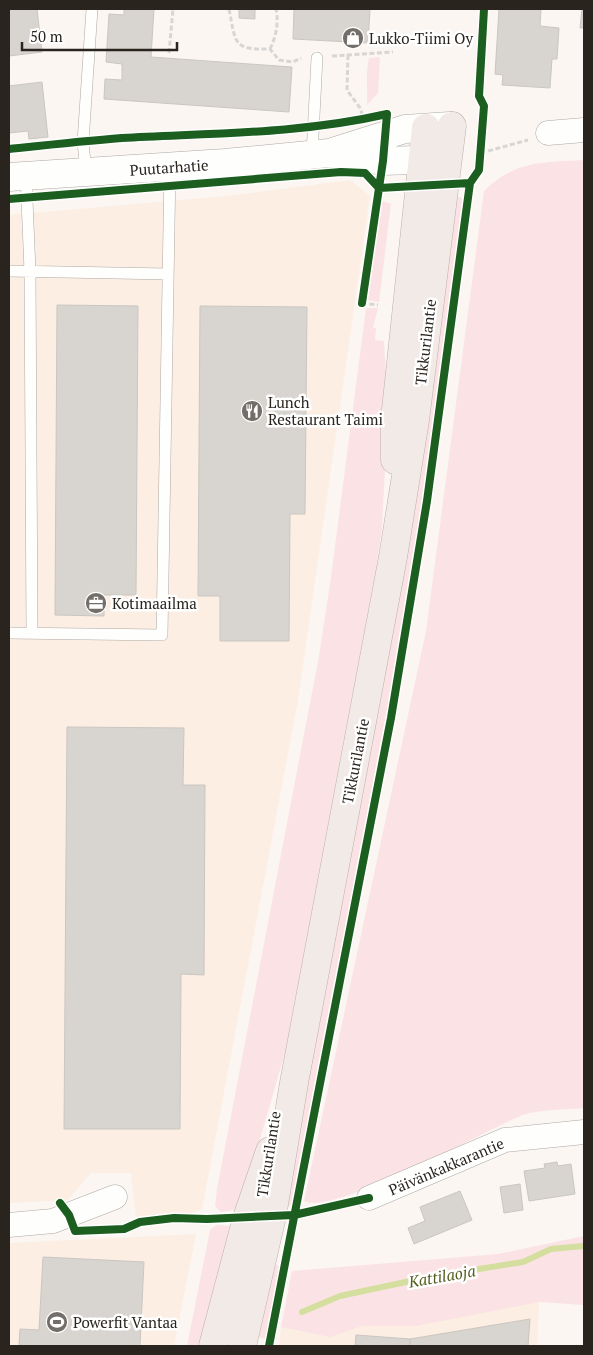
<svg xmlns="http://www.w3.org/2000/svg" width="593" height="1355" font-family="'PT Serif',serif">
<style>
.built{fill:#fceee2}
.green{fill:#fbe3e5}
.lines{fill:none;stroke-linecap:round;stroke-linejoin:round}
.stream{stroke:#d4de9f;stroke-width:6}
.building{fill:#d8d4cf;stroke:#cac6c1}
.service-casing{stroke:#aea9a5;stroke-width:12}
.minor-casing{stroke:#aea9a5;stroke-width:25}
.tertiary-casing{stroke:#aea9a5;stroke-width:29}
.primary-casing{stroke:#beaea9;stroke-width:29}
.path{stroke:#d8d6d4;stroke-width:3;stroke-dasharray:5 2.5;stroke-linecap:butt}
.service{stroke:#fefefd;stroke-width:11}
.minor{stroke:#fefefd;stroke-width:24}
.tertiary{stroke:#fefefd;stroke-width:28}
.primary{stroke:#f2eae7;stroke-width:28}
.cycleway-casing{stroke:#fff;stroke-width:11}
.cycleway{stroke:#1b5e20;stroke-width:8}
.labels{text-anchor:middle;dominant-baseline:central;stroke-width:5;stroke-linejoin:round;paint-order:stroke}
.poi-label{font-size:15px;fill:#2a241f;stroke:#fff;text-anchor:start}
.street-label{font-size:15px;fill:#2a241f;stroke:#fff}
.water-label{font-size:16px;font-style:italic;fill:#535c1d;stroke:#fff}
</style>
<rect width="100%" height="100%" fill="#fbf6f2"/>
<path class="built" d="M350 180 370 196 298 700 202 1209 189 1214 136 1218 131 1173H91L68 1200 9 1203V215L226 196Z
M196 1234 174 1346H9V1243Z
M540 1288 537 1346H279L281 1327Z"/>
<path class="green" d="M380 57 378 93 367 105C368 86 365 77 369 58Z
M584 160V1108C565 1110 541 1109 523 1115 484 1130 335 1216 304 1201L426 631 484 191C513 161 545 162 584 160Z
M455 195 462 198 464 202 423 501 402 630 294 1198 289 1207 282 1208 390 649 413 511Z
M383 201 391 204 379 302 367 300 379 204Z
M366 308H378L373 328H376L375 340 384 341 388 413 382 527 376 569 286 1049 240 1209 221 1212 215 1206 217 1189 319 656 331 577Z
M216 1225 234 1226 203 1346H187L210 1230Z
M584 1236V1305L540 1302 416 1326H362L330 1337 281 1327 292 1271 498 1254Z
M268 1264 281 1266 266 1339 256 1336Z"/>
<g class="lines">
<path class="stream" d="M302 1312 340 1296 429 1277 523 1262 551 1249 584 1246"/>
</g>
<path class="building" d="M9 9H37L42 52 9 56Z
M124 9H154L151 57 292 67 289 112 104 99 105 79 122 80V64L106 62 109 14 124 15Z
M239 9H255V19L239 18Z
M294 9H370L368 43 293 39Z
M499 9H541L540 26 559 28 557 59H552L550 88 502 85 503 75 495 74Z
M582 9H584V28H580Z
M42 82 48 137 29 139 28 131 9 133V86Z
M57 305 138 306 136 595H104V616L55 615Z
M200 306 307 307 305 514H290L289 641H220V596H198Z
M67 727 184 728 183 785H205L204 975 181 974 180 1129H64Z
M557 1162 558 1166 571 1164 575 1194 529 1201 524 1171 545 1168 544 1164Z
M520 1184 523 1210 504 1213 500 1187Z
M460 1191 472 1220 414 1244 408 1228 425 1221 420 1207Z
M43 1257 144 1262 140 1346H19L20 1329 39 1330Z
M530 1319 528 1346H410V1339Z
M356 1335 410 1339V1346H355Z"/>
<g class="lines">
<g class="service-casing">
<path id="service" d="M312 155 317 58
M86 172 83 142 92 9
M26 176 30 271 32 633
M9 271 168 274
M9 633 162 635 170 167"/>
</g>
<g class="minor-casing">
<path id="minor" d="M548 133 584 130
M369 1198 505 1140 584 1132
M9 1225 53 1221 115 1197"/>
</g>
<g class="tertiary-casing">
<path id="tertiary" d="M335 154 383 161 446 159
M9 177 225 163 329 153 405 129 450 126"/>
</g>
<g class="primary-casing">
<path id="primary" d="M395 460V419L426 128
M213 1346 247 1218 270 1151
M242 1346 272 1216 294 1083 393 557 415 420 452 126"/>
</g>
<path class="path" d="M229 9C236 43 232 50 270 49L279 60 293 62 301 58
M270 49C276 37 279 22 276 9
M169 53 173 9
M348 55 347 90 360 108 364 119
M332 56 393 52
M481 153 528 140
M362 303 378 305"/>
<use href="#service" class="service"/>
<use href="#minor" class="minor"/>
<use href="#tertiary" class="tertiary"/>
<use href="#primary" class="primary"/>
<g class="cycleway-casing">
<path id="cycleway" d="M9 149C47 145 84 141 122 138 211 133 300 134 387 114L383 161 362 303
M9 199 341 172 365 173 379 188 470 183
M60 1203 69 1215 75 1231 124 1229 140 1222 174 1218 207 1219 294 1215 369 1198
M269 1346 391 718 427 501 470 183 479 170 484 106 479 96 484 9"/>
</g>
<use href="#cycleway" class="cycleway"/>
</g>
<defs>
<g id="shop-disc" transform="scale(1.125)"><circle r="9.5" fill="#736e69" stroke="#fff"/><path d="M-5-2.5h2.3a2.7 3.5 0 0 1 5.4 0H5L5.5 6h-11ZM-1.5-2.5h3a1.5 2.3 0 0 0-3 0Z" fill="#fff"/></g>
<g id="restaurant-disc" transform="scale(1.125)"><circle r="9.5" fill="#736e69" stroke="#fff"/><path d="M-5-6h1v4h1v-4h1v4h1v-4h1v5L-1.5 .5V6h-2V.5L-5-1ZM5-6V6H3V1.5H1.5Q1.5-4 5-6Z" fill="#fff"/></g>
<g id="office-disc" transform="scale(1.125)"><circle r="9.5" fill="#736e69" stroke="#fff"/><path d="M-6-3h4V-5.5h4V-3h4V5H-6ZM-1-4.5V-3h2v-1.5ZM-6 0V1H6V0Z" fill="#fff"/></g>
<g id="stadium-disc" transform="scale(1.125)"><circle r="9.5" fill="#736e69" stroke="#fff"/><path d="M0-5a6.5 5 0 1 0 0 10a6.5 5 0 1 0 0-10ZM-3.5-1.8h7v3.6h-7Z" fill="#fff"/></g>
</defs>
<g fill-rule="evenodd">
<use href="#shop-disc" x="353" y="38"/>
<use href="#restaurant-disc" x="252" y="411"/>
<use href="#office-disc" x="96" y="603"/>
<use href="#stadium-disc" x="57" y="1322"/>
</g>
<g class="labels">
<g class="poi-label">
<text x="369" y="38">Lukko-Tiimi Oy</text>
<text x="268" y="402">Lunch<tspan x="268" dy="17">Restaurant Taimi</tspan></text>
<text x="112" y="603">Kotimaailma</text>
<text x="73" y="1322">Powerfit Vantaa</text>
</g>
<g class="street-label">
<text transform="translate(169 167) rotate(-4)">Puutarhatie</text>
<text transform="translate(425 342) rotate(-83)">Tikkurilantie</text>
<text transform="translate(355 761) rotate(-79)">Tikkurilantie</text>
<text transform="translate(268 1154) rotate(-81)">Tikkurilantie</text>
<text transform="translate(446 1166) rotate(-23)">Päivänkakkarantie</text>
</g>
<g class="water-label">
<text transform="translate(442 1276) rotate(-10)">Kattilaoja</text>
</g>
</g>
<rect width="593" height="1355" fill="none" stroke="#2a241f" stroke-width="20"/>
<path d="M22 42v8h155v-8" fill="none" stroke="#2a241f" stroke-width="2.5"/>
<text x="30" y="42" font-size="15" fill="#2a241f" stroke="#ffffff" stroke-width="4" paint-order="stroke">50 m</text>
</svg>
